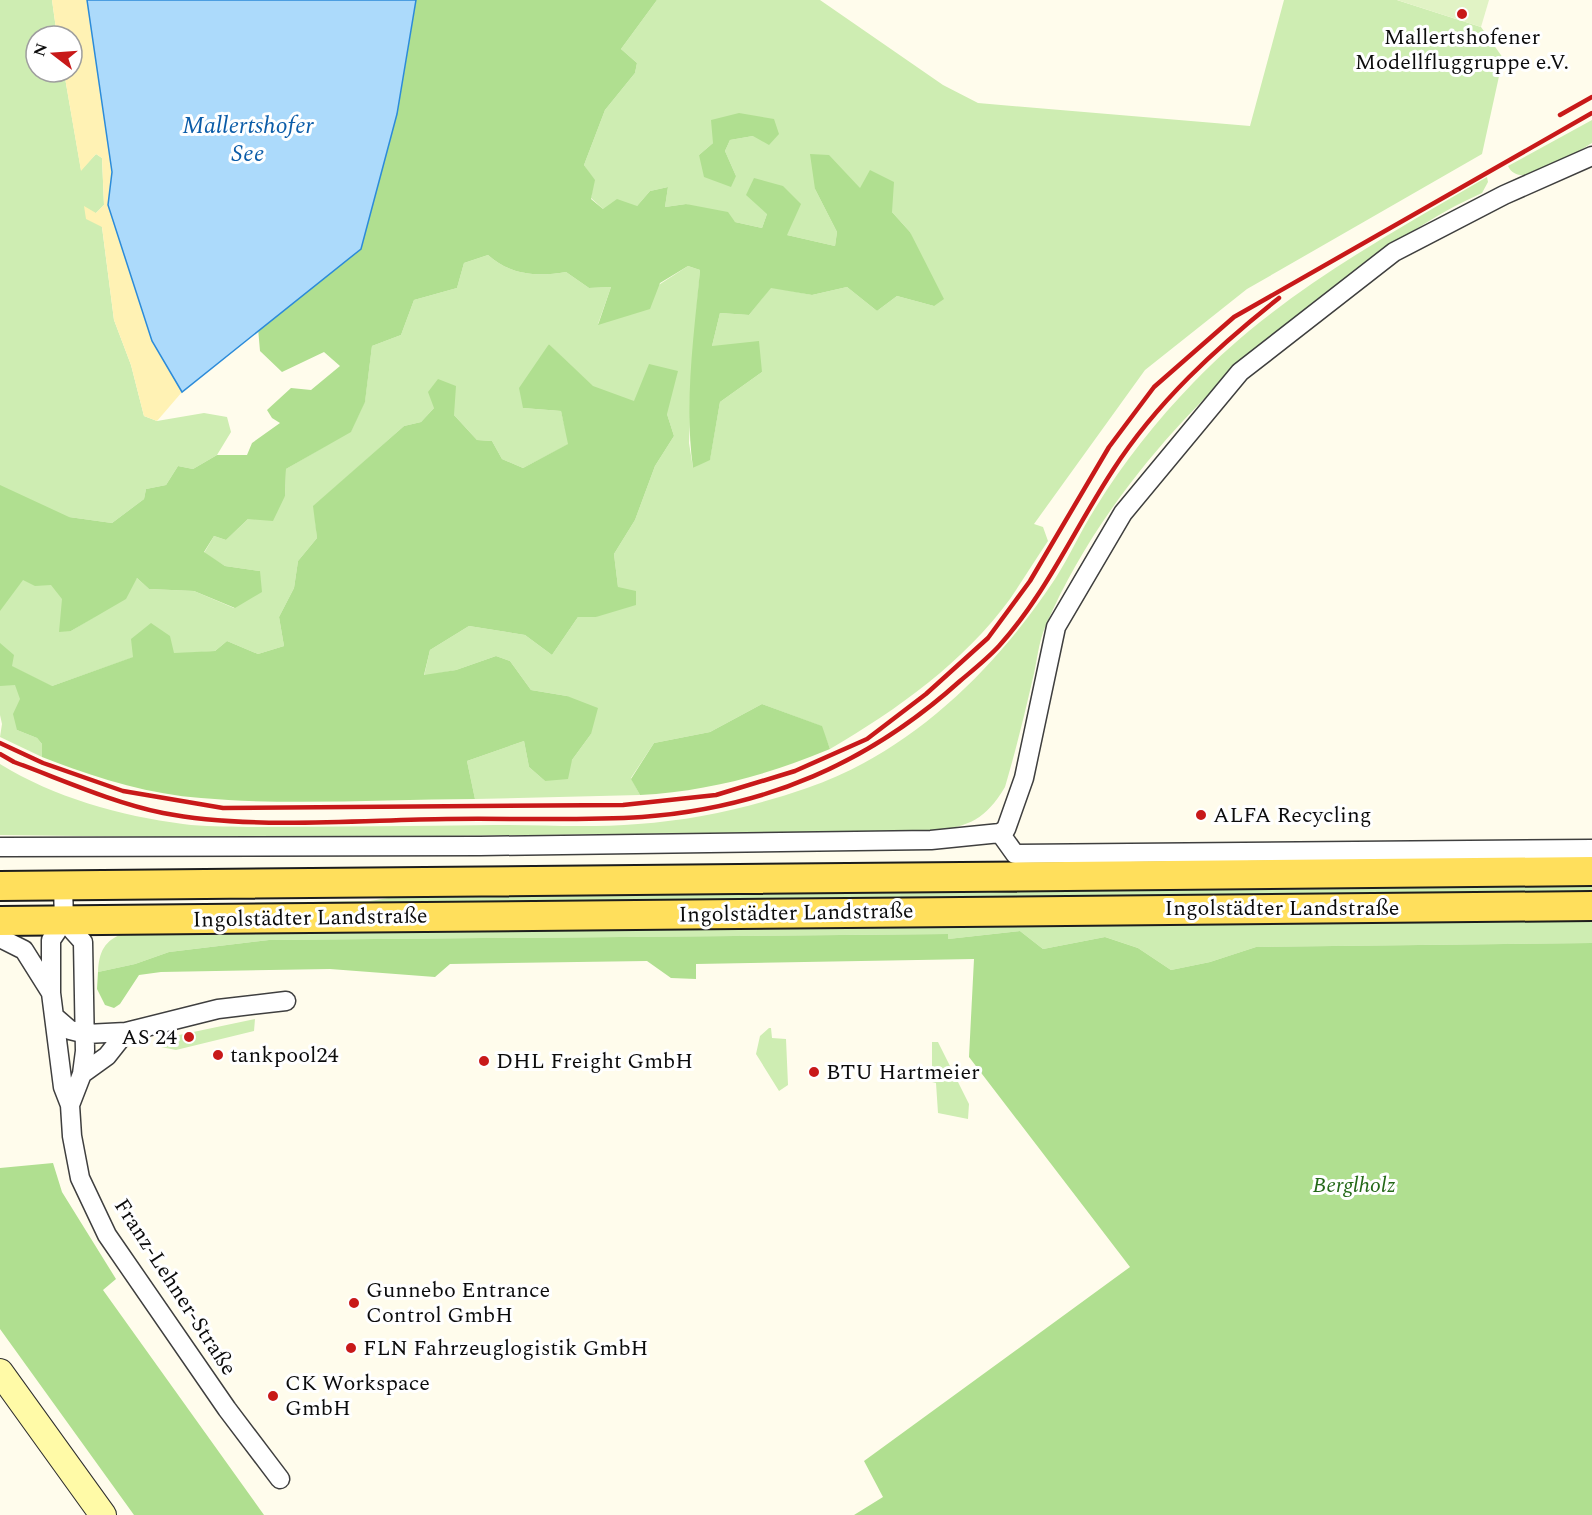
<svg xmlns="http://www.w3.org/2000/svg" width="1592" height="1515" font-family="Spectral,serif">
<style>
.green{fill:#ceedb2;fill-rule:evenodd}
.forest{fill:#b0df90}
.sand{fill:#fff2b4}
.pitch{fill:#e1f3c5}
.water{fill:#acdafb;stroke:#2c8bd9;stroke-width:1.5}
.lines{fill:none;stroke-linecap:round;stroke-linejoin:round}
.street-casing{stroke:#3f3f3f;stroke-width:21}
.secondary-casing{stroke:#2e2e2e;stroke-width:28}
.primary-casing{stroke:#1d1d1d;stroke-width:32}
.street{stroke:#fff;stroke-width:18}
.secondary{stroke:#fffaa7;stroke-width:26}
.primary{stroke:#ffdf5c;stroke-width:28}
.rail{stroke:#c81919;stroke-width:4.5}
.poi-dot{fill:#c81919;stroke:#fff;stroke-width:2}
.labels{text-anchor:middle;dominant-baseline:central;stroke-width:6;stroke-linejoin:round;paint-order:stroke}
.poi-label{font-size:22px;fill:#0c0c0c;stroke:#fff;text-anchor:start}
.street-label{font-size:22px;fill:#0c0c0c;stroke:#fff}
.park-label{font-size:22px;font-style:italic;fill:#246918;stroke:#fff}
.water-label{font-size:24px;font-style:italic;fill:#0b5ca8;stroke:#fff}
</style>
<rect width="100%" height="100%" fill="#fffcec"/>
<path class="green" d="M0 0H52L57 36H36V72H64L81 170 96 154 102 158 104 205 96 213 102 227 114 320 131 365 144 416 157 421 204 413 227 417 231 432 217 455 193 469 178 466 166 485 146 489 144 499 112 523 69 517 71 631 94 617 137 578 149 589 194 591 234 608 260 571 225 566 204 553 214 536 226 540 248 519 285 496 286 469 351 431 365 401 372 346 401 335 414 300 457 288 464 263 488 255C510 275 537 277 566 272L589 288 611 287 598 324 688 266 700 270 692 365 689 443 693 468 710 459 720 402 762 372 712 346 720 313 749 315 771 287 812 295 847 287 877 311 897 296 934 306 910 232 892 212 860 188 815 189 837 232 835 246 787 235 767 214 762 228 735 222 686 204 665 207 668 187 650 191 637 206 603 209 591 198 594 180 584 165 605 110 635 73 637 63 621 49 657 0H820L943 85 978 103 1250 126 1284 0H1397L1481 27 1503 58 1482 154 1247 289 1145 370 1034 524 1043 527 1048 541C1035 560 1023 580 1010 599 963 663 898 709 830 749L821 726 762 704 710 732 654 743 631 778 640 795 475 799 467 761 524 741 529 767 545 781 572 760 591 734 567 696 531 690 510 661 496 656 456 670 424 676 430 650 469 626 525 635 552 655 578 617H596L618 587 614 554 635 520 655 466 674 436 667 414 593 387 549 344 523 408 561 411 569 444 523 468 502 459 492 441 477 440 454 415 434 408 421 422 404 426 314 506 317 538 298 561 294 588 279 617 284 646 258 654 227 641 215 651 134 657 52 686 17 730 37 738 42 744V757L0 737 2 724 0 715ZM774 119 753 136 730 140 725 151 736 176 699 155 713 143Z
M1592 120V143C1575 153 1520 193 1508 166Z
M1487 177 1488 182 1482 193C1439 212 1398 240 1359 268 1232 359 1109 479 1046 625 1038 642 1037 664 1032 682 1024 717 1015 753 1005 787 985 820 970 826 933 831L247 838 0 835V764C53 797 121 816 183 824 204 827 226 826 247 827 330 827 413 826 495 825 543 825 591 828 638 824 696 820 752 807 807 788 910 753 996 669 1055 579 1070 556 1081 530 1096 507 1123 463 1157 420 1193 383 1277 295 1383 238 1487 177Z
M1592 880V895L91 907 105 905 370 901 425 892Z
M1592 916V943L1256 947 1210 962 1171 970 1138 948 1105 937 1043 949 1020 931 948 939V934L269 940 169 952 135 964 98 972C99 952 104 940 125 933Z
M255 1019 254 1031 176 1050 161 1047 160 1039Z
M769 1028H771L772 1038 786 1039 788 1085 779 1091 756 1054 760 1036Z
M932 1042H938L969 1104 968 1119 938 1113 936 1083 932 1082Z"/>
<path class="forest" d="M416 0H657L621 49 637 63 635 73 605 110 584 165 595 180 591 199 603 209 617 199 637 206 650 191 668 187 665 207 686 204 728 212 735 222 762 228 767 214 746 195 754 178 783 186 801 204 787 235 835 246 837 232 815 189 810 154 829 155 860 188 870 170 894 182 892 212 910 232 944 299 934 306 897 296 877 311 847 287 812 295 771 288 749 315 720 313 712 346 759 341 762 372 720 402 710 460 693 468C684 403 694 335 700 270L688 266 660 283 650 309 598 325 611 287 589 288 566 272C537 277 510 275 488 255L464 263 457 288 414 300 401 335 372 346 365 402 351 432 286 469 285 496 273 521 248 519 226 540 214 536 204 552 225 566 260 571 262 592 235 608 194 591 149 589 137 578 126 599 71 631 59 632 62 599 51 585 35 586 23 580 0 611V485L69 517 112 523 144 499 146 489 166 485 178 466 193 469 217 455H247L252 443 280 423 272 418 267 410 291 388 311 390 340 366 324 352 282 372 260 351 258 328 361 249 397 114Z
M739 113 774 119 779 134 769 145 753 136 730 140 725 151 736 176 731 187 704 177 699 155 713 143 711 120Z
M549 344 593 386 634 401 649 364 678 371 667 414 674 436 655 466 635 520 614 554 618 587 636 591V605L596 617H578L552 655 525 635 469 626 430 650 424 675 456 670 496 656 510 661 531 690 567 696 598 708 591 734 572 760 568 779 545 781 529 767 524 741 467 761 475 799C384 799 291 806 201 798 146 794 93 777 42 757V744L37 738 17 730 13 714 20 699 15 685 0 686V643L14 655 12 666 52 686 133 657 131 639 151 623 170 636 174 653 215 651 227 641 258 654 284 646 279 617 294 588 298 561 317 538 313 506 404 426 421 422 434 408 428 392 438 379 456 386 454 415 477 440 492 441 502 459 523 468 568 444 561 411 523 408 519 388Z
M762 704 822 726 830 749C768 775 708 791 640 795L631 779 654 743 710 732Z
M1020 931 1043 949 1105 937 1138 948 1171 970 1210 962 1256 947 1592 943V1515H854L883 1497 864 1461 1130 1267 969 1057 974 959 696 964V979L671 978 647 961 450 964 435 977 330 969 161 972 139 975 120 1004 114 1008 105 1005 97 989 98 972 135 964 169 952 269 940 948 934V939Z
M53 1163 62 1192 116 1279 103 1290 264 1515H134L0 1329V1168Z"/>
<path class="sand" d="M52 0H88L112 172 108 205 152 341 182 392 157 421 144 416 131 365 114 320 102 227 86 219 84 206 96 213 104 205 102 158 96 154 81 171 64 72H72V36H57Z"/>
<path class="pitch" d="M1397 0H1489L1481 27Z"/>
<path class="water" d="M87 0H416L397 114 361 249 182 392 152 341 108 205 112 172Z"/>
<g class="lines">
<g class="street-casing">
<path id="street" d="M1000 833 1015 854 1592 849
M0 847 480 846 931 840 1000 833 1006 829 1024 778 1056 627 1123 513 1240 372 1394 252 1504 195 1592 156
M63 886 64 921 51 940V993L63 1087 70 1105 72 1136 80 1178 107 1235 227 1409 280 1479
M64 921 83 942 85 1051 82 1074 70 1105
M0 938 24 950 51 993
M55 1017 70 1030 86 1034 126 1032 218 1009 286 1001
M82 1074 107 1056 126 1032"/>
</g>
<g class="secondary-casing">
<path id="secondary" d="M0 1372 103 1515"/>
</g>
<g class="primary-casing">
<path id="primary" d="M0 886 1592 871
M0 921 1592 906"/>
</g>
<use href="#street" class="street"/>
<use href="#secondary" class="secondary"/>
<use href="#primary" class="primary"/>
<path class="rail" d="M1560 115 1592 97
M0 743 43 763 123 791 223 808 623 805 716 795 795 771 867 739 926 694 988 638 1030 581 1109 447 1154 387 1234 317 1592 113
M0 754 14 762C63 780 111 802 163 813 250 830 358 820 447 819 512 818 578 821 642 817 765 808 869 763 960 681 973 670 987 659 999 646 1046 594 1075 528 1113 470 1156 403 1217 347 1279 298"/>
</g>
<g class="poi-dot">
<circle cx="1462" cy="14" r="6"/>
<circle cx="1201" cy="815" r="6"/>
<circle cx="189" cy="1037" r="6"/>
<circle cx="218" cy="1055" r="6"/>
<circle cx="484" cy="1061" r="6"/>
<circle cx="814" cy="1072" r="6"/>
<circle cx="354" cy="1303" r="6"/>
<circle cx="351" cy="1348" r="6"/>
<circle cx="273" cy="1396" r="6"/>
</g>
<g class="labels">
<g class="poi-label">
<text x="1462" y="37" text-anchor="middle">Mallertshofener<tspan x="1462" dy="25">Modellfluggruppe e.V.</tspan></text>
<text x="1213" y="815">ALFA Recycling</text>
<text x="177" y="1037" text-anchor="end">AS 24</text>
<text x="230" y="1055">tankpool24</text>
<text x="496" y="1061">DHL Freight GmbH</text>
<text x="826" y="1072">BTU Hartmeier</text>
<text x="366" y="1290">Gunnebo Entrance<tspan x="366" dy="25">Control GmbH</tspan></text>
<text x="363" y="1348">FLN Fahrzeuglogistik GmbH</text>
<text x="285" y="1383">CK Workspace<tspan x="285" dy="25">GmbH</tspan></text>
</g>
<g class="street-label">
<text x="1282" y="908">Ingolstädter Landstraße</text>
<text transform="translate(796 913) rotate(-1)">Ingolstädter Landstraße</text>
<text transform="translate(310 918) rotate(-1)">Ingolstädter Landstraße</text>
<text transform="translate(175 1287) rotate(57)">Franz-Lehner-Straße</text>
</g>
<g class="park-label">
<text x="1354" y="1185">Berglholz</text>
</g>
<g class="water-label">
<text x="248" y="126">Mallertshofer<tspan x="248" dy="28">See</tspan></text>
</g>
</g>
<g transform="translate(54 54) rotate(287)"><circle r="28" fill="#ffffff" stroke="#9e9e9e" stroke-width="1.5"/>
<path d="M0-4.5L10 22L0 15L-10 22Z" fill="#c81919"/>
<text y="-9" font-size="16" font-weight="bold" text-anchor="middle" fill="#0c0c0c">N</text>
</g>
</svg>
